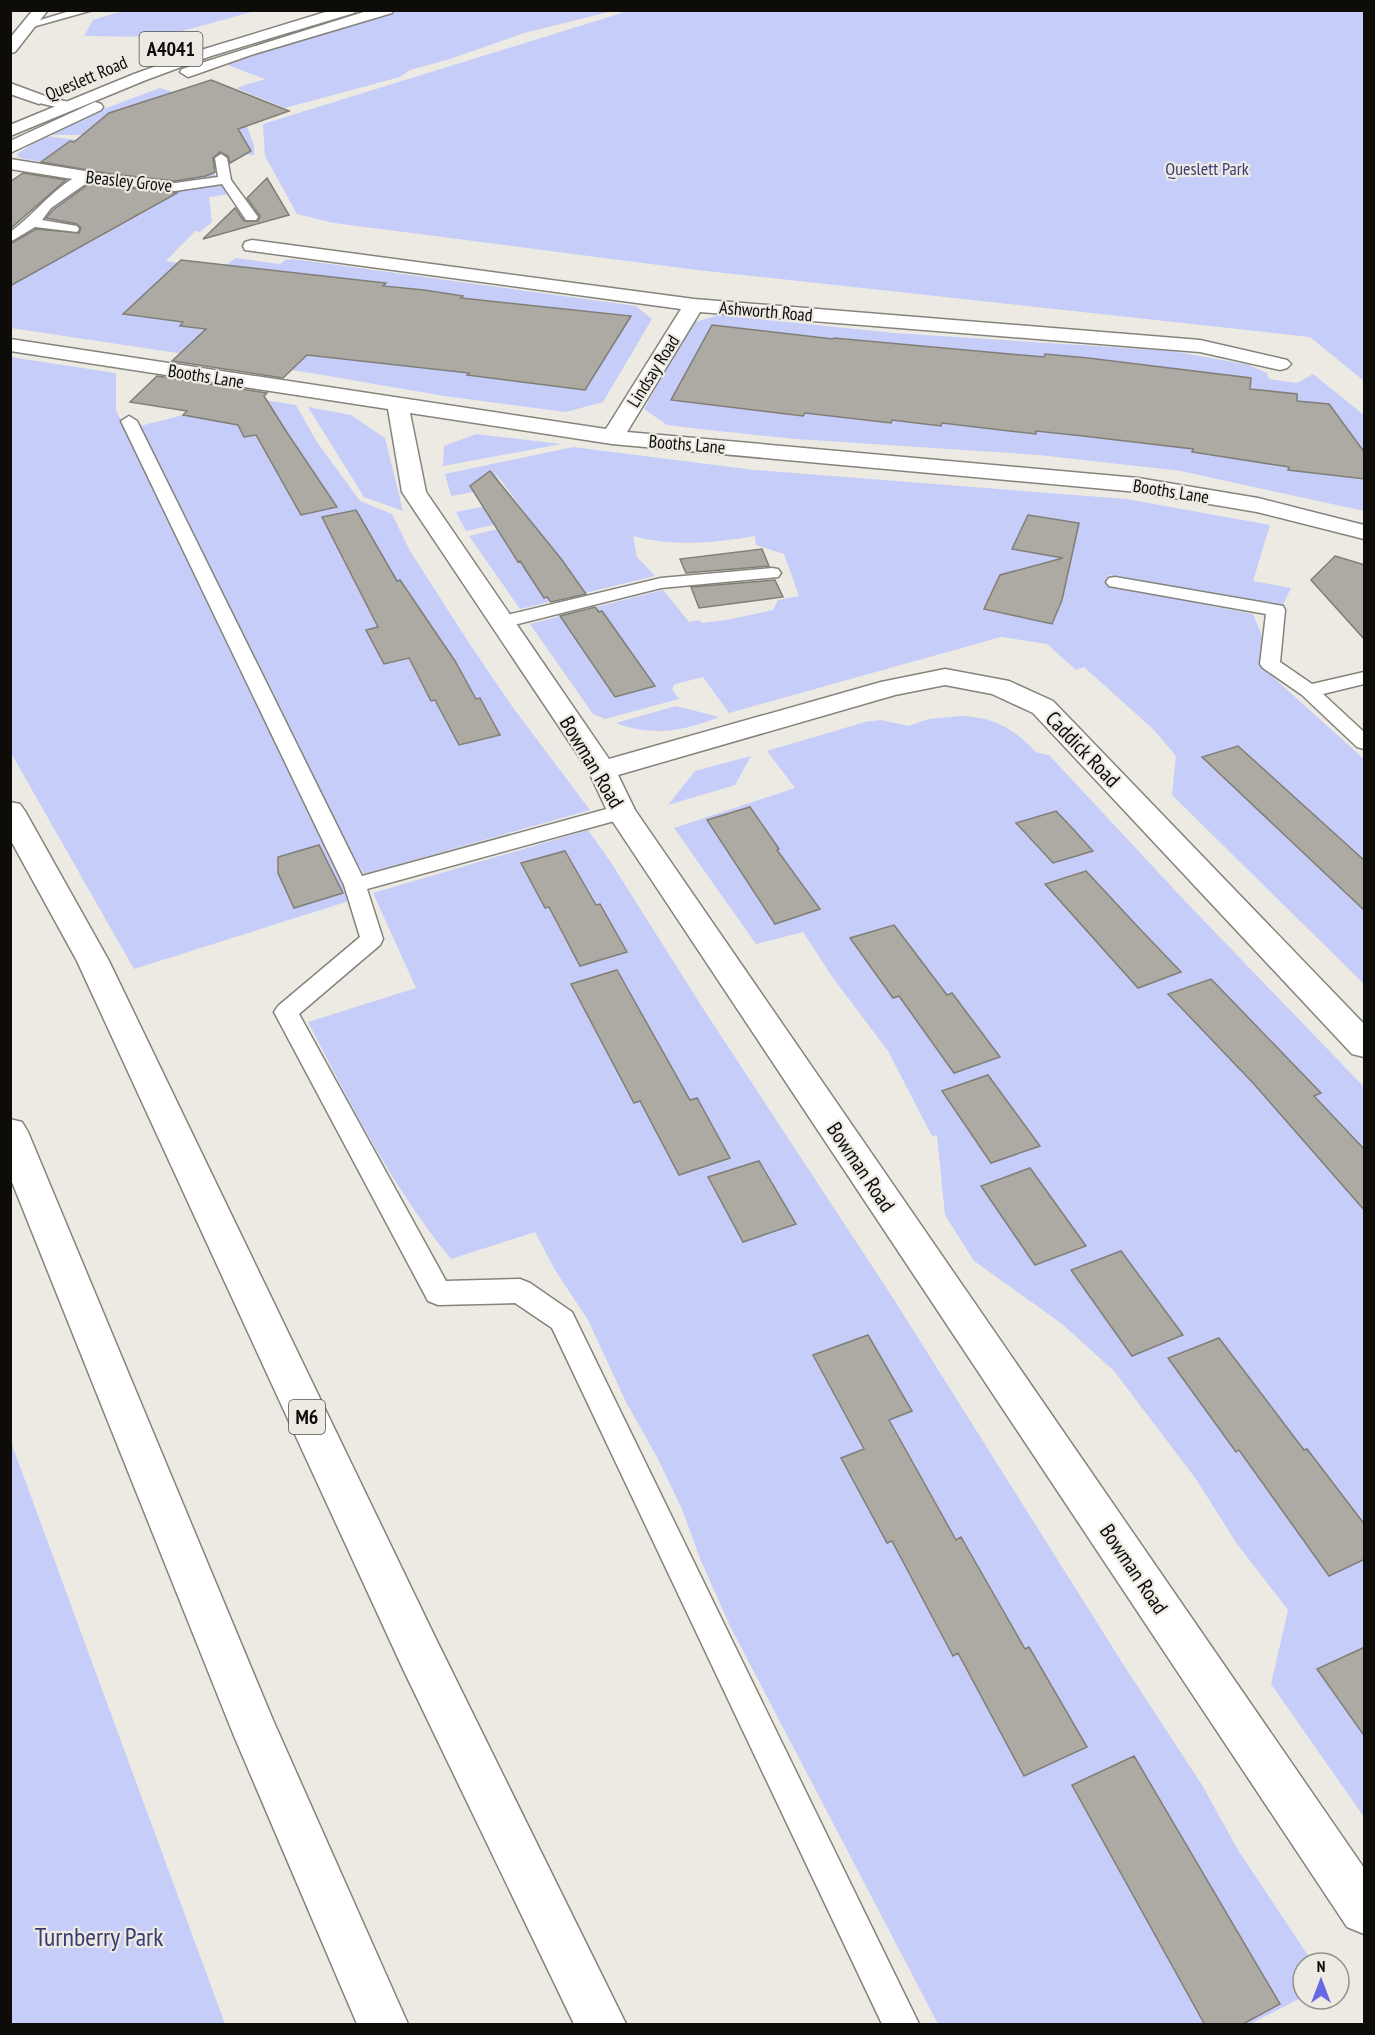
<svg xmlns="http://www.w3.org/2000/svg" width="1375" height="2035" font-family="'PT Sans Narrow',sans-serif">
<style>
.green{fill:#c6cdf9}
.building{fill:#acaaa2;stroke:#807e76;stroke-width:1.5}
.lines{fill:none;stroke-linecap:round;stroke-linejoin:round}
.lane-casing{stroke:#85837b;stroke-width:3}
.street-casing{stroke:#85837b;stroke-width:3}
.highway-casing{stroke:#85837b;stroke-width:3}
.lane{fill:#fff;fill-rule:evenodd}
.street{fill:#fff;fill-rule:evenodd}
.highway{fill:#fff;fill-rule:evenodd}
.labels{text-anchor:middle;dominant-baseline:central;stroke-width:4.5;stroke-linejoin:round;paint-order:stroke}
.far-street-label{font-size:18px;fill:#0d0c09;stroke:#eceae2}
.far-park-label{font-size:18px;fill:#393c73;stroke:#eceae2}
.shield{fill:#eceae2;stroke:#504f4a;stroke-width:1.5}
.shield-label{font-size:20px;font-weight:bold;fill:#0d0c09}
.street-label{font-size:21px;fill:#0d0c09;stroke:#eceae2}
.near-park-label{font-size:26px;fill:#393c73;stroke:#eceae2}
</style>
<rect width="100%" height="100%" fill="#eceae2"/>
<path class="green" d="M125 10H255V11L161 37 84 36 93 20Z
M400 11H613L524 33 450 59 410 70 400 77 285 108 236 88 265 79 225 64Z
M628 11H1364V381L1310 337 697 270 334 223 297 214 265 156 263 124Z
M160 88 263 120 247 126 254 145V155L222 153 212 164 216 179 162 183 112 178 126 168 70 167 19 158 17 154 45 136 94 142 83 135H48L101 110Z
M99 182 180 189 219 183 230 194 209 197 212 222 200 232 195 231 166 261 223 268 235 258 280 264 285 260 293 259 636 306 652 319 603 402 566 412 444 396 317 374 11 328V263L64 237 89 243 112 229 49 216 47 211 78 189H91Z
M719 315 894 333 1172 351 1249 365 1267 373 1269 379 1297 383 1313 374 1364 415V511L1181 471 1039 455 796 439 699 429 667 425 644 409 692 323Z
M10 357 116 373V410L352 900 134 969 11 753Z
M207 391 296 405 317 442 360 501 392 514 410 551 471 646 514 709 590 810 364 874 314 791 140 426 183 415Z
M308 407 351 415 385 438 403 511 364 497Z
M476 434 561 444 443 466 444 446Z
M573 447 754 470 1126 499 1270 525 1253 581 1291 588 1282 607 1108 575 1106 582 1210 606 1253 614 1265 643V670L1364 759V984L1172 795 1176 756 1154 730 1084 667 1076 670 1047 644 1001 637 729 713 703 677 675 684 672 689 679 699 605 719 593 714 530 624 663 590 689 622 699 620 702 623 726 620 773 610 778 600 799 596 784 554 756 545 755 536C714 543 674 547 633 536L637 557 655 576 520 609 469 536 531 521 494 471 502 487 451 496 445 474Z
M512 501 525 518 466 531 456 512Z
M676 706 719 717C684 731 652 737 616 723Z
M961 716C996 718 1011 727 1036 752L1025 750 1049 755 1184 900 1364 1087V1817L1271 1684 1288 1610 1237 1544 1196 1479 1114 1371 1062 1324 974 1261 945 1215 937 1135 932 1136 888 1051 833 978 803 932 756 944 674 828 795 788 767 751 865 722 881 720 908 726 929 719Z
M751 756 735 785 668 805 695 771Z
M588 830 610 861 704 1010 893 1298 1123 1664 1202 1785 1238 1850 1313 1963H1303V1997L1250 2024H938L730 1626 701 1561 682 1509 657 1457 626 1402 588 1320 555 1270 535 1232 451 1259C392 1187 351 1105 308 1022L416 988 373 893Z
M10 1442H11L225 2024H11Z"/>
<path class="building" d="M211 80 289 111 238 129 251 151 230 163 228 156 220 152 213 158 215 172 206 176 175 181 112 174 41 162 70 141 74 142 109 113Z
M23 173 66 180 10 229V182Z
M267 178 289 215 203 239 235 208 244 221H258L260 216 247 198Z
M89 184 177 193 10 286V244L36 229 79 233 81 228 77 224 46 218 53 210Z
M181 260 386 283 383 286 424 290 463 296 461 298 631 316 585 390 467 375 469 373 307 355 283 378 172 361 206 329 180 326 183 322 123 314Z
M712 325 833 339 834 338 1044 357 1045 354 1088 358 1251 378 1250 389 1297 394V401L1329 404 1365 453V479L1288 470 1289 467 1192 452 1193 449 1083 436 1036 431V434L942 423 941 426 892 420 891 423 805 413 803 416 671 400Z
M157 376 267 393 264 396 286 431 337 507 301 515 256 435 244 437 238 425 183 415 187 411 130 402Z
M490 471 562 560 586 594 551 602 547 597 544 598 520 561 518 562 470 486Z
M356 510 397 581 400 580 455 661 476 699 480 698 500 735 459 745 435 700 431 701 409 658 384 664 366 630 378 627 322 517Z
M1028 515 1079 523 1062 600 1052 624 984 609 1000 575 1063 558 1012 549Z
M762 549 769 566 686 573 680 559Z
M1335 556 1365 565V640L1311 580Z
M775 580 783 597 699 608 691 587Z
M595 607 599 612 602 611 655 686 615 697 560 616Z
M1238 746 1365 861V911L1202 757Z
M750 807 779 849 777 850 820 909 775 924 707 820Z
M1056 811 1074 830 1093 851 1053 863 1016 823Z
M319 845 343 893 294 908 278 873V857Z
M565 851 596 905 600 904 627 952 580 966 549 907 545 908 521 863Z
M1086 871 1138 927 1181 972 1138 988 1045 884Z
M894 925 947 995 952 993 1000 1057 954 1073 899 996 893 998 850 938Z
M617 970 690 1100 697 1098 730 1158 679 1175 640 1101 634 1103 571 984Z
M1211 979 1321 1093 1314 1096 1365 1150V1211L1253 1083 1168 994Z
M988 1075 1040 1146 991 1163 942 1091Z
M759 1161 796 1224 743 1242 708 1177Z
M1030 1168 1086 1246 1035 1265 981 1186Z
M1121 1251 1183 1335 1132 1356 1071 1270Z
M868 1335 912 1411 889 1420 956 1540 961 1537 1025 1649 1029 1647 1087 1747 1024 1776 958 1653 953 1656 892 1541 887 1543 841 1458 864 1449 813 1355Z
M1219 1338 1304 1450 1307 1449 1365 1525V1559L1329 1576 1239 1450 1236 1452 1168 1358Z
M1365 1647V1737L1317 1669Z
M1134 1756 1280 2004 1241 2025H1205L1072 1785Z"/>
<g class="lines">
<g class="lane-casing">
<path id="lane" d="M73 10H93L29 28 24 25Z
M39 95 73 103 75 106 69 110 35 102 33 99Z
M221 154 227 158 231 180 258 217 256 220H246L222 184 175 191 104 183 98 179 104 175 175 183 218 177 215 158Z
M86 173 92 177 91 180 51 208 42 220 77 226 79 229 77 232 35 227 10 242V232C34 216 58 181 86 173Z
M129 416 137 421 362 876 621 805 629 807 632 812 629 817 367 889 383 939 380 945 299 1014 446 1281 520 1279 530 1283 572 1312 919 2024H882L552 1328 515 1303 438 1305 428 1301 274 1012 278 1006 360 937 344 885 121 421Z
M772 568 778 569 781 573 778 577 661 588 502 628 495 626 493 622 495 618 661 578Z
M1115 577 1283 606 1285 610 1280 662 1312 684 1364 672V684L1323 694 1364 732V749L1357 747 1302 695 1263 668 1260 664 1266 614 1109 586 1106 582 1109 578Z"/>
</g>
<g class="street-casing">
<path id="street" d="M33 10H48L15 52 10 53V38Z
M370 10H394L392 13 251 55 194 75 188 77 180 72 182 69Z
M10 83 45 96 47 99 39 104 10 94Z
M95 102 101 104 103 107 101 110 10 153V141Z
M10 159 104 174 110 175 113 179 110 183 104 184 10 169Z
M252 240 694 299 1200 340 1287 360 1291 364 1287 368 1280 370 1200 352 700 312 627 432 1138 478 1258 498 1364 525V539L1257 512 1138 492 612 444 410 413 426 492 609 759 881 682 945 669 1009 681 1053 701 1364 1024V1057L1352 1054 1033 713 992 694 945 685 895 695 618 775 635 810 1364 1868V1934L1347 1927 611 819 588 770 402 492 388 409 10 351V339L606 429 681 309 245 250 243 246 245 242Z"/>
</g>
<g class="highway-casing">
<path id="highway" d="M332 10H356L354 13 211 56 146 80 10 136V125L134 74 201 50Z
M10 802 20 804 25 811 109 961 435 1637 626 2024H574L403 1669 77 961 10 839Z
M10 1119 22 1122 28 1132 273 1720 408 2024H357L234 1736 10 1177Z"/>
</g>
<use href="#lane" class="lane"/>
<use href="#street" class="street"/>
<use href="#highway" class="highway"/>
</g>
<g class="labels">
<g class="far-street-label">
<text transform="translate(86 78) rotate(-23)">Queslett Road</text>
<text transform="translate(129 181) rotate(6)">Beasley Grove</text>
<text transform="translate(766 311) rotate(5)">Ashworth Road</text>
<text transform="translate(653 371) rotate(-58)">Lindsay Road</text>
<text transform="translate(206 376) rotate(9)">Booths Lane</text>
<text transform="translate(687 444) rotate(5)">Booths Lane</text>
<text transform="translate(1171 491) rotate(9)">Booths Lane</text>
</g>
<g class="far-park-label">
<text x="1207" y="168">Queslett Park</text>
</g>
<g class="shield">
<rect x="139.5" y="32" width="63" height="34" rx="4.5"/>
<rect x="289" y="1400" width="36" height="34" rx="4.5"/>
</g>
<g class="shield-label">
<text x="171" y="49">A4041</text>
<text x="307" y="1417">M6</text>
</g>
<g class="street-label">
<text transform="translate(1083 749) rotate(46)">Caddick Road</text>
<text transform="translate(592 762) rotate(59)">Bowman Road</text>
<text transform="translate(861 1167) rotate(56)">Bowman Road</text>
<text transform="translate(1134 1569) rotate(56)">Bowman Road</text>
</g>
<g class="near-park-label">
<text x="99" y="1936">Turnberry Park</text>
</g>
</g>
<rect width="1375" height="2035" fill="none" stroke="#0d0c09" stroke-width="24"/>
<g transform="translate(1321 1981)"><circle r="28" fill="#eceae2" stroke="#93918b" stroke-width="1.5"/>
<path d="M0-4.5L10 22L0 15L-10 22Z" fill="#6769e2"/>
<text y="-9" font-size="16" font-weight="bold" text-anchor="middle" fill="#0d0c09">N</text>
</g>
</svg>
